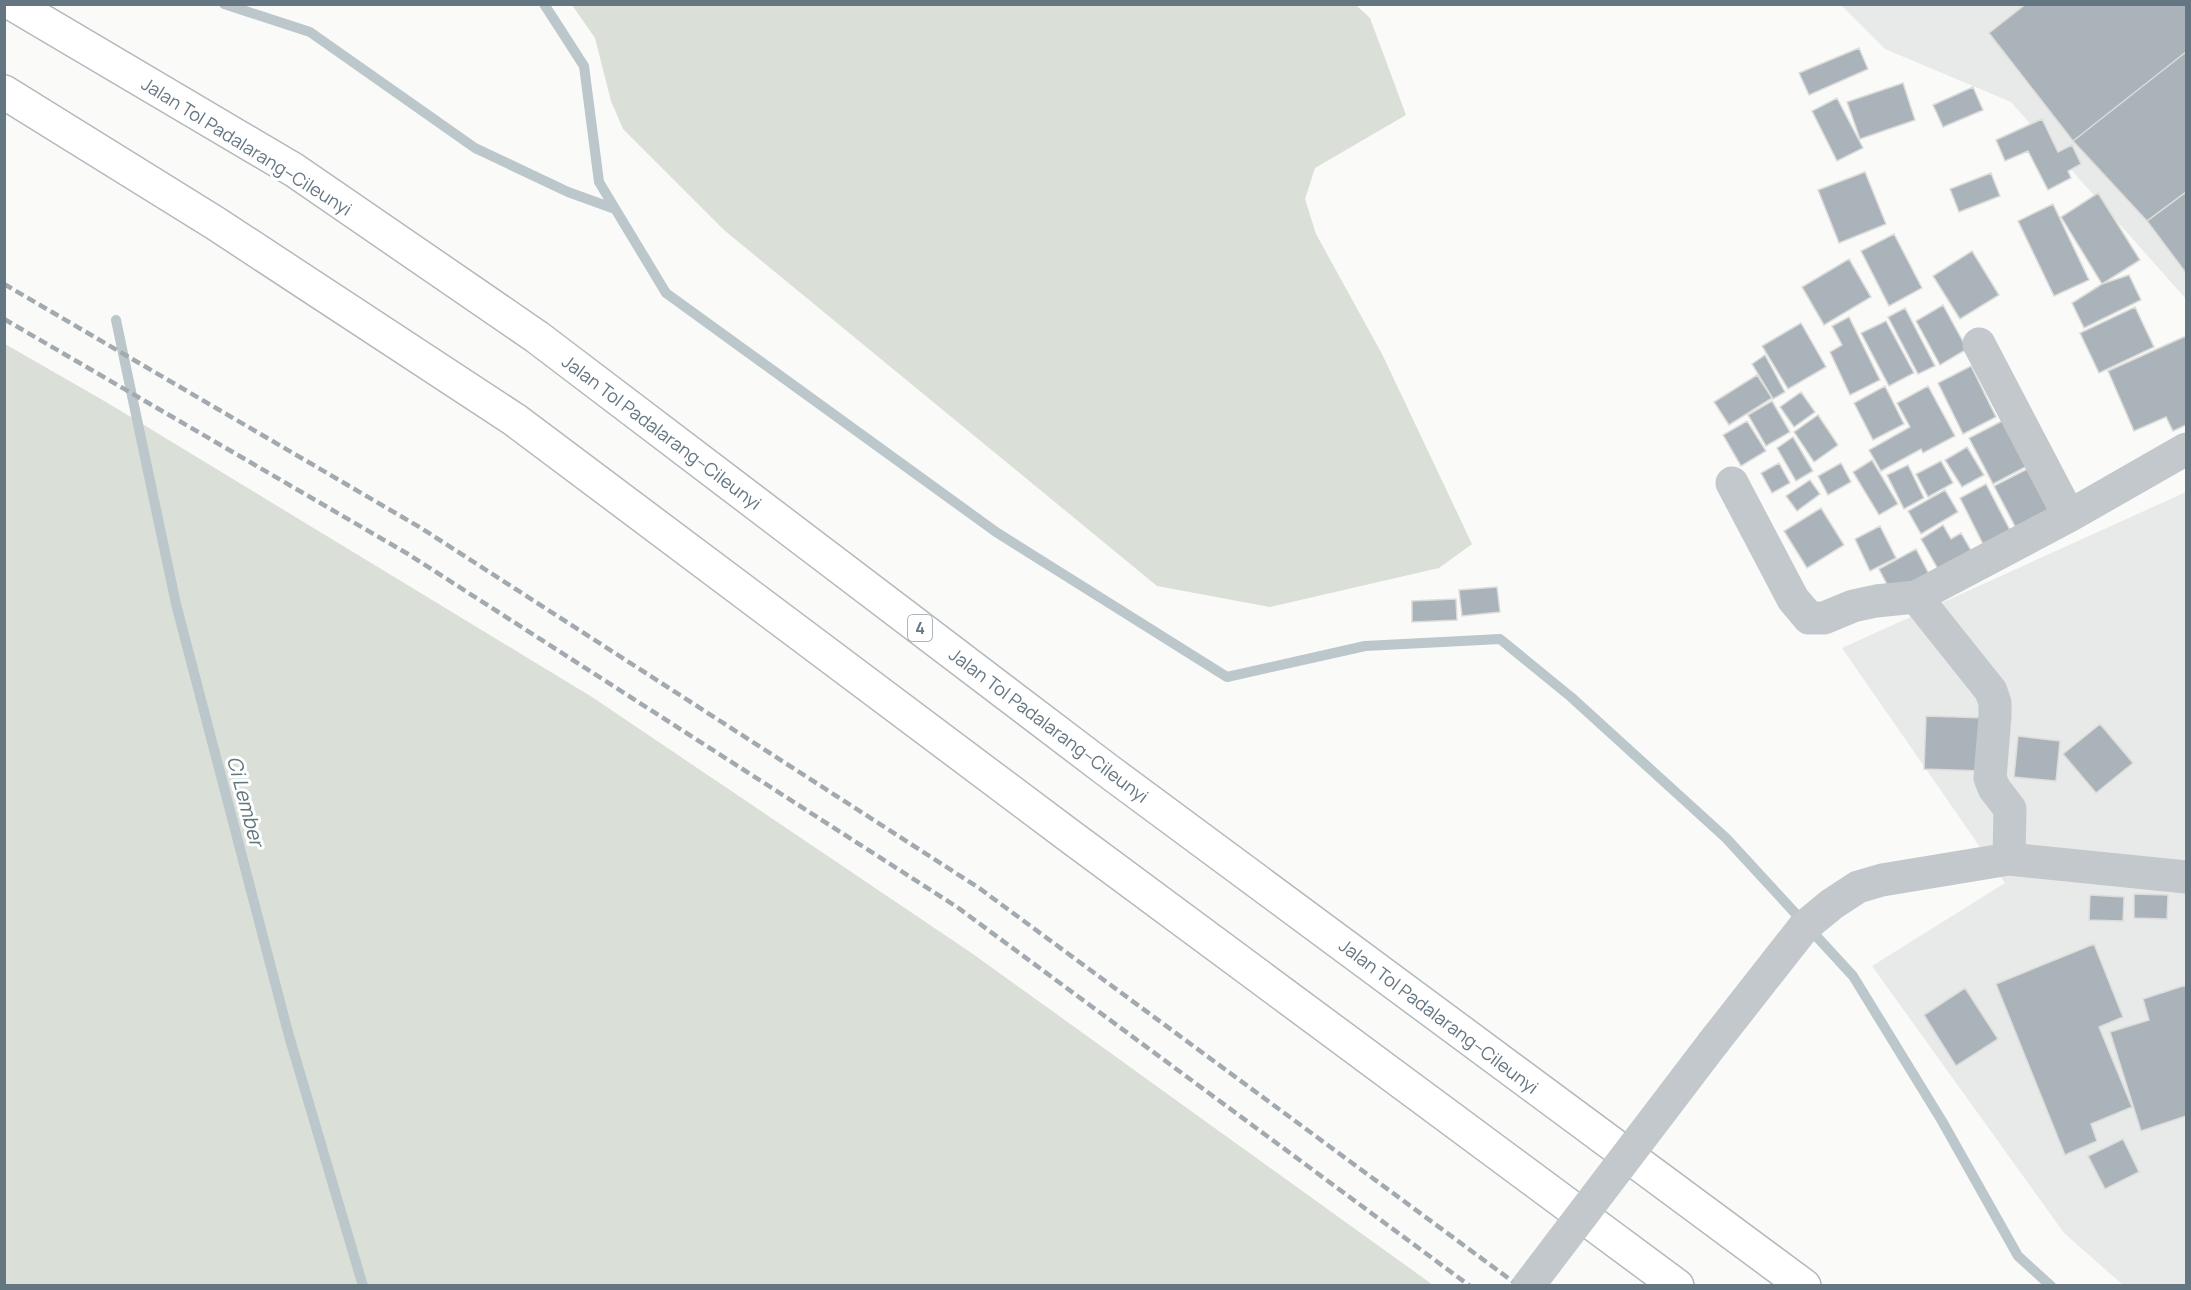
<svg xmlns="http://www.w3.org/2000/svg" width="2191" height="1290" font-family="Manrope,sans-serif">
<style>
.built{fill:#e8e9e9}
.green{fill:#dadfd7}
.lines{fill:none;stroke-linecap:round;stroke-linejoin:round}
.stream{stroke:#bbc7cb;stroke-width:10}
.building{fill:#aab3b9;stroke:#dcdcda;stroke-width:1.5}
.motorway-casing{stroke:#b4b9bd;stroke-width:36}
.minor{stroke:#c3c8cc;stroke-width:33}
.tertiary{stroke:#c3c8cc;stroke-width:33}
.motorway{stroke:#fff;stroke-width:33}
.rail{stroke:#a2aab0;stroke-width:4.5;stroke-dasharray:9 4.5;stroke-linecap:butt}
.tertiary-bridge{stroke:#c3c8cc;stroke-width:33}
.labels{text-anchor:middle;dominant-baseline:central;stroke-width:6;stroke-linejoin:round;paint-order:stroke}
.shield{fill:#fff;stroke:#939fa8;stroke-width:1.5}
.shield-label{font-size:16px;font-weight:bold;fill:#657683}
.street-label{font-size:18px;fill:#657683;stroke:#fff}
.water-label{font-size:20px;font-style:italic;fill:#60757c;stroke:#fff}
</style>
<rect width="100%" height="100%" fill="#fafaf8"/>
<path class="built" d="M1841 5H2186V299L2011 102 1885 49Z
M2186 492V1285H2123L2064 1233 1872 966 2005 883 1842 648Z"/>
<path class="green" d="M572 5H1356L1370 18 1406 115 1315 168 1305 199 1316 234 1382 354 1472 544 1439 568 1270 607 1157 586 724 230 623 129 611 101 595 38Z
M5 344 106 402 592 697 973 954 1433 1285H5Z"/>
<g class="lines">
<path class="stream" d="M224 4 310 32 475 148 568 192 615 209
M544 4 584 66 599 182 666 293 996 532 1227 677 1365 646 1500 639 1571 697 1726 838 1853 976 1942 1121 2018 1256 2051 1286
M116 320 176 604 289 1036 363 1286"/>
</g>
<path class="building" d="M2026 4H2186V52L2073 141 1989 33Z
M1859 48 1868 69 1809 95 1799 73Z
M2186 52V192L2147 221 2073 141Z
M1903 83 1915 120 1860 139 1847 102Z
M1973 87 1983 110 1943 127 1933 105Z
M1837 98 1863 148 1837 161 1812 111Z
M2042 119 2058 152 2072 145 2081 164 2068 171 2071 178 2048 190 2028 151 2005 161 1996 140Z
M1865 172 1886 224 1839 243 1818 190Z
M1991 173 2000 196 1959 212 1950 189Z
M2186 192V273L2147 221Z
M2098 193 2140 260 2102 284 2061 217Z
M2053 204 2089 280 2054 296 2018 221Z
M1894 234 1922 288 1889 306 1861 251Z
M1972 251 1999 295 1960 319 1933 276Z
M1849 259 1871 297 1824 325 1802 287Z
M2129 275 2141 300 2084 328 2072 303 2102 284Z
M1943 305 1967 349 1940 365 1916 321Z
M2135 307 2154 347 2099 373 2080 333Z
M1905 308 1935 366 1918 374 1888 317Z
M1849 317 1880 380 1850 395 1830 352 1842 345 1832 326Z
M1886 321 1914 373 1889 386 1861 333Z
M1801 323 1826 367 1788 389 1762 346Z
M2186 336V425L2173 431 2166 417 2134 431 2108 371Z
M1765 355 1785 392 1773 399 1752 364Z
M1971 366 1996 417 1963 434 1938 383Z
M1757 375 1772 398 1729 425 1714 402Z
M1885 386 1904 424 1873 440 1854 403Z
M1928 386 1955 436 1923 453 1921 449 1881 471 1869 450 1910 427 1897 403Z
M1801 392 1815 412 1794 427 1780 407Z
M1772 401 1790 432 1766 446 1748 415Z
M1818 415 1838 445 1814 462 1794 432Z
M2008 418 2033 463 1993 484 1969 438Z
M1747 421 1766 451 1741 466 1723 435Z
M1793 437 1813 471 1796 481 1777 448Z
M1967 447 1984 475 1962 487 1945 460Z
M1872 460 1898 504 1879 515 1853 472Z
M1941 461 1953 483 1928 497 1916 474Z
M1779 463 1790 483 1772 493 1761 473Z
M1841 463 1851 482 1828 495 1818 476Z
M1908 465 1924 498 1904 509 1887 475Z
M2031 467 2054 513 2018 532 1994 486Z
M1810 480 1820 494 1797 511 1786 496Z
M1986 484 2010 530 1983 544 1960 498Z
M1945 490 1958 512 1921 534 1908 511Z
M1821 508 1844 545 1807 568 1784 531Z
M1943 525 1951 539 1961 533 1976 559 1943 578 1921 539Z
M1880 526 1896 558 1870 571 1855 539Z
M1916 549 1930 576 1893 596 1879 569Z
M1497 587 1500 612 1462 616 1459 590Z
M1456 599 1457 620 1412 622V601Z
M1926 716 1986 718 1984 771 1924 769Z
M2100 724 2133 763 2096 793 2063 754Z
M2018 736 2060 741 2056 781 2014 777Z
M2134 894 2168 895 2167 919 2134 918Z
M2090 895 2124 897 2123 921 2089 920Z
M2094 944 2123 1017 2099 1027 2132 1107 2091 1124 2097 1141 2065 1155 1996 984Z
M2186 985V1116L2141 1131 2110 1032 2149 1020 2143 999Z
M1965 988 1998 1039 1956 1066 1924 1015Z
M2123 1139 2139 1172 2105 1189 2088 1156Z"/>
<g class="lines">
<g class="motorway-casing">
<path id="motorway" d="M13 4 294 170 537 337 1107 770 1804 1286
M4 92 215 223 515 420 1067 834 1677 1286"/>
</g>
<path class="minor" d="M1732 483 1793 599 1809 618H1824L1853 606 1876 601 1916 597 2069 516 1979 344
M2069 516 2186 449
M1916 597 1991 691 1995 703V716L1990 778 1994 788 2010 809 2009 859"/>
<path class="tertiary" d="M1713 1043 1804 927 1832 904 1858 887 1882 880 2009 859 2186 877"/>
<use href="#motorway" class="motorway"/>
<path class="rail" d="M4 284 421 528 979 888 1519 1286
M4 319 408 554 957 907 1470 1286"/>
<path class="tertiary-bridge" d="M1528 1286 1713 1043"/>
</g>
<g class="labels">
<rect class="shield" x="908" y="615" width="24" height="26" rx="4.5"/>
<g class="shield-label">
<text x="920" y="628">4</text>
</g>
<g class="street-label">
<text transform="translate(247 146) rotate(32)">Jalan Tol Padalarang–Cileunyi</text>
<text transform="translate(662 432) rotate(37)">Jalan Tol Padalarang–Cileunyi</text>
<text transform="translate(1049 725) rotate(37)">Jalan Tol Padalarang–Cileunyi</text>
<text transform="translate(1439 1016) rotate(37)">Jalan Tol Padalarang–Cileunyi</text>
</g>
<g class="water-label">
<text transform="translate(246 801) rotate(75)">Ci Lember</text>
</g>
</g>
<rect width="2191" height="1290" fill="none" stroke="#657683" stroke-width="12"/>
</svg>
